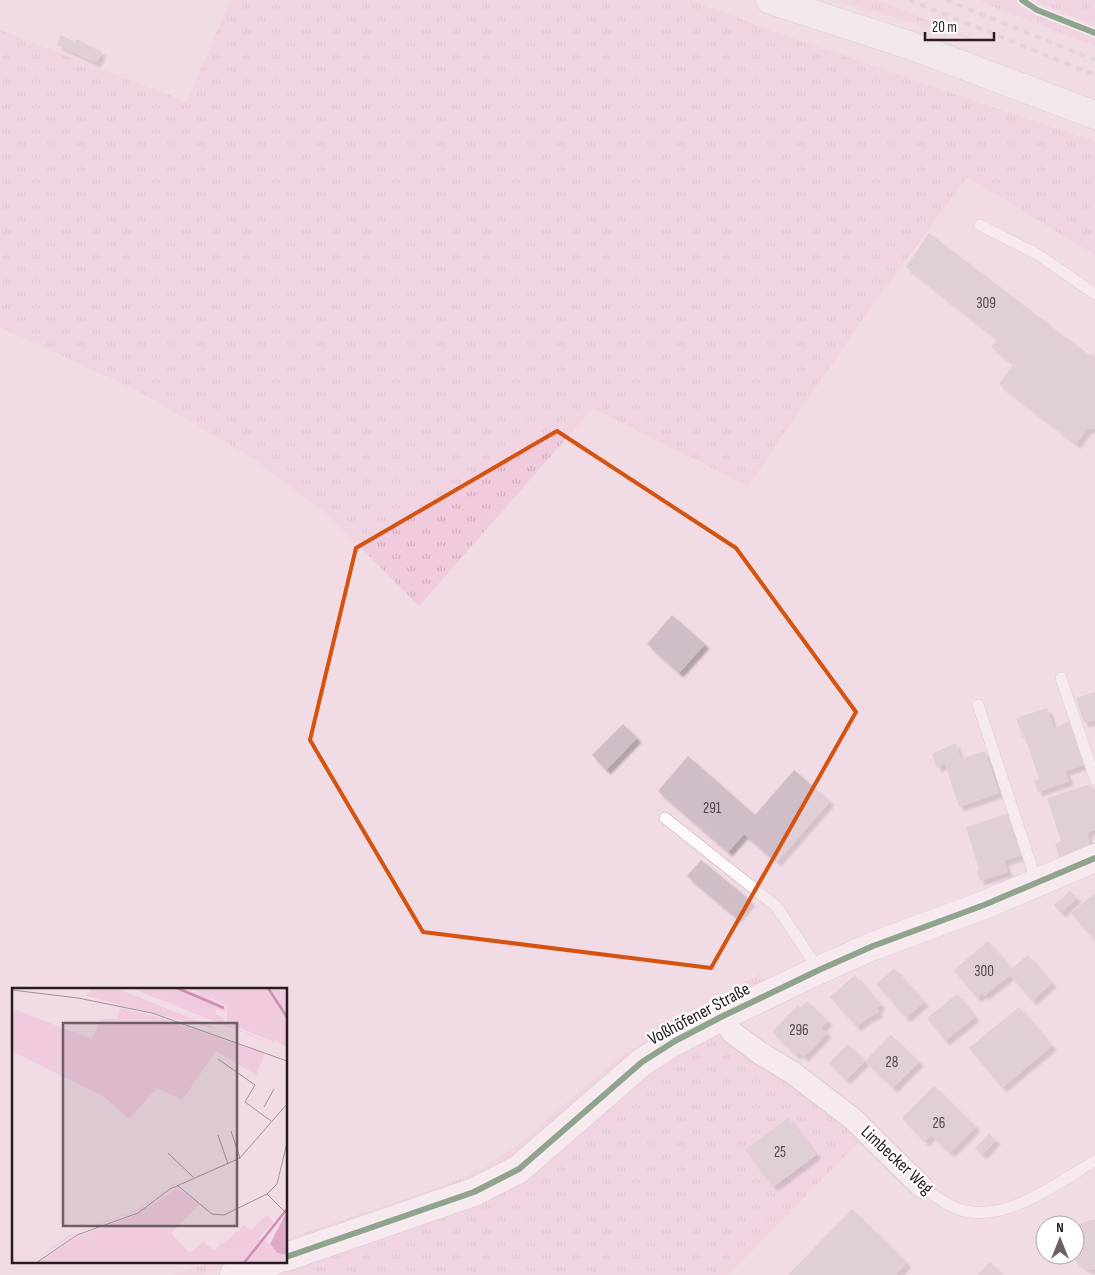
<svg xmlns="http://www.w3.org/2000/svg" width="1095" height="1275" font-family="'Sofia Sans Condensed',sans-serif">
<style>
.grass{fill:url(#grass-tufts)}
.building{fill:#cfbec7;filter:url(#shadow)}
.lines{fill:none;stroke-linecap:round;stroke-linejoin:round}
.service-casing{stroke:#c2b2ba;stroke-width:12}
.minor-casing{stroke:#c2b2ba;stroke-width:24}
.tertiary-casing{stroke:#c2b2ba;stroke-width:29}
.secondary-casing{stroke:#c2b2ba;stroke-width:29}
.service{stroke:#fdfafb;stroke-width:11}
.minor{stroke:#fdfafb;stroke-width:22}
.tertiary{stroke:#fdfafb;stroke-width:28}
.secondary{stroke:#f4f5f3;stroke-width:28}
.rail{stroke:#cfc9cc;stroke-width:4;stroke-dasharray:6 6;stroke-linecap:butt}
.cycleway-casing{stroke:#fff;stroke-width:9}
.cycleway{stroke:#1b5e20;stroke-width:6}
.marked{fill:none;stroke:#d5530e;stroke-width:4;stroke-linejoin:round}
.labels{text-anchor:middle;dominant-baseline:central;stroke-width:4.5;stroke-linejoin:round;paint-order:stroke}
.number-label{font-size:15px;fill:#52444b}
.street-label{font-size:18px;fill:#281b22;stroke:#fff}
.inset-river{fill:none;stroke:#cd8fb1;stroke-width:2.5}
.inset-road{fill:none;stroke:#a18f98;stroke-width:1}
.view{fill:#6e5f67;fill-opacity:0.15;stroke:#6e5f67;stroke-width:2.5}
.inset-edge{fill:none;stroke:#281b22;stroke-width:2.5}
</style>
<defs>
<pattern id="grass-tufts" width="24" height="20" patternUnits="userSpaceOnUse" patternTransform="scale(1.25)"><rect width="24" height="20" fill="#f0cadd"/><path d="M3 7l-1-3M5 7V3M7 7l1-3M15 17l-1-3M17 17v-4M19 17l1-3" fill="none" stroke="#ceadbd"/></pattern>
<filter id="shadow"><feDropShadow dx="4.5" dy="4.5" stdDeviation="1" flood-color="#0004"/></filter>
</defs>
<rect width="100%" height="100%" fill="#f1dce6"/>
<path class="grass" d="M230 0H690L792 38 1016 115 1095 141V255L967 177 872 306 748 486 593 408 419 606 329 516 251 457 138 391 0 327V30L187 102Z
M836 0H877L987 44 835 0Z
M976 0H1015L1020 7 1032 13 1095 38V46Z
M1033 0H1095V25Z
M759 973 769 983 534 1140 492 1172 286 1247V1239L436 1188 464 1177 491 1163 515 1147 621 1056Z
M715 1035 721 1037 746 1057 780 1072 864 1137 728 1275H262L449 1211 648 1071Z
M215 1261H244L203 1275H171Z"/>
<path class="building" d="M61 35 75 42 76 39 102 52 96 63 57 45Z
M929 233 1089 355 1091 353 1095 356V428L1087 429 1076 444 999 384 1014 364 991 347 997 339 906 267Z
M672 615 705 644 679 673 647 644Z
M1095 692V720L1084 723 1076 698Z
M1047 708 1054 728 1070 721 1085 765 1065 771 1069 781 1038 792 1034 781 1039 779 1025 737 1023 738 1016 718Z
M623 724 637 738 606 770 592 755Z
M955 743 961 759 985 751 999 793 959 807 945 764 937 768 932 754Z
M688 756 755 815 794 770 830 801 777 862 744 834 728 852 658 791Z
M1091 784 1095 795V830L1087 833 1091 848 1060 859 1055 844 1061 841 1047 798Z
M1009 813 1023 855 1004 861 1008 872 980 881 977 871 979 870 966 827Z
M701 860 751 901 737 918 687 876Z
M1070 891 1077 898 1061 913 1054 905Z
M1095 893V941L1071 913Z
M988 941 1011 969 1028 955 1052 983 1032 1001 1010 975 984 996 982 993 977 998 954 970Z
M894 968 924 1002 906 1018 876 984Z
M855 975 881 1005 877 1008 879 1012 866 1019 857 1027 830 997Z
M957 994 975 1017 945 1041 927 1018Z
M807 1001 828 1021 821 1028 827 1033 804 1057 799 1053 796 1055 772 1032 798 1005 800 1008Z
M1019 1007 1052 1046 1002 1088 969 1048Z
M891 1035 919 1062 893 1088 865 1061Z
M848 1044 865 1061 846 1080 829 1063Z
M934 1086 976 1127 950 1153 931 1135 925 1142 902 1118Z
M788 1118 816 1155 773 1187 745 1150Z
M989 1134 996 1140 982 1155 975 1148Z
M852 1209 907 1263 896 1275H788Z
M1091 1220H1095V1270L1086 1269 1075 1261 1073 1255H1075V1229L1079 1224Z
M990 1262 1003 1275H977Z"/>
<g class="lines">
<g class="service-casing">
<path id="service" d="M980 225 1037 254 1095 294
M1061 678 1095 779
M978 705 1037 883
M665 818 776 906 819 970
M922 1187C934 1195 950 1208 965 1211 1010 1221 1058 1182 1095 1161"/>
</g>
<g class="minor-casing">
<path id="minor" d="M721 1017 733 1033 760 1053 793 1073 853 1119 922 1187"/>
</g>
<g class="tertiary-casing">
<path id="tertiary" d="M286 1257 474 1192 519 1169 642 1062 675 1041 721 1017 819 970 873 946 984 905 1095 858
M234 1275 274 1261"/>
</g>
<g class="secondary-casing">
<path id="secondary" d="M770 0 909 45 1095 115"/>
</g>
<use href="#service" class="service"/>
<use href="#minor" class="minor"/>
<use href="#tertiary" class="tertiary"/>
<use href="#secondary" class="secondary"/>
<path class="rail" d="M909 0 1095 75
M946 0 1095 60"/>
<g class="cycleway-casing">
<path id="cycleway" d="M1022 0 1037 10 1095 33
M286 1257 474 1192 519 1169 642 1062 675 1041 721 1017 819 970 873 946 984 905 1095 858"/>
</g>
<use href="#cycleway" class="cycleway"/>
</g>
<path d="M0 0H1095V1275H0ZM557 431 736 548 856 712 711 968 423 932 310 740 356 548Z" fill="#f1dce6" fill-opacity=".55" fill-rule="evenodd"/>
<path class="marked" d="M557 431 736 548 856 712 711 968 423 932 310 740 356 548Z"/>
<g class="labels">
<g class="number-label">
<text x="986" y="303">309</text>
<text x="712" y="808">291</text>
<text x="984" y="971">300</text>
<text x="799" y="1030">296</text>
<text x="892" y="1062">28</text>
<text x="939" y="1123">26</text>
<text x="780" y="1152">25</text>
</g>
<g class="street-label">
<text transform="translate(699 1014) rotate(-28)">Voßhöfener Straße</text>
<text transform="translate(897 1160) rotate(43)">Limbecker Weg</text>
</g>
</g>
<g transform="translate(12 988)">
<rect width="275" height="275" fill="#f1dce6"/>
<path d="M79 0H104L208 42 74 8ZM119 0H171L191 7 214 20 213 24 205 21 203 26 211 29 213 36 275 62ZM177 0H275V60L264 52 262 54 215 35V18ZM108 20 143 28 253 66 244 87 204 63 170 112 145 100 117 131 91 108 0 63V28L4 22 80 51 89 31H105ZM171 190 127 222 64 245 19 275 57 247 125 222ZM165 200 188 216 159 245 178 265 191 253 202 263 210 255 225 271 245 251 253 252 265 265 275 267V275H26L64 249 122 228Z" fill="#f0cadd"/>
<path d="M275 223V267L265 265 258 256Z" fill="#e0aac7"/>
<path d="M254 227 262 234 225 271 211 256 232 237 239 242Z" fill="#f0cadd"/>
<path class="inset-river" d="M165 0 212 20M256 0 275 29M232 275 275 221"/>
<path class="inset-road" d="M0 2 66 10 140 25 275 73M206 71 243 97 233 114 259 133M252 119 262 101M219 143 228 170M206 147 216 176M156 165 181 189M165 197 200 226 212 227 255 206 265 196 275 155M255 206 275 226M24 275 65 247 126 225 158 201 228 170 275 116"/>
<path class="view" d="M51 35H225V238H51Z"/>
<rect width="275" height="275" class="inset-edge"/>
</g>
<g transform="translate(1060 1240)"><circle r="24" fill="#ffffff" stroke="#a9a4a7"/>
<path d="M0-4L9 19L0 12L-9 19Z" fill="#6e5f67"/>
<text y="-8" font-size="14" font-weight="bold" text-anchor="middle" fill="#281b22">N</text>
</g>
<path d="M925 32v8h69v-8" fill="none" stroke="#281b22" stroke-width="2.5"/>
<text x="932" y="32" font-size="15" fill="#281b22" stroke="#ffffff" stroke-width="4" paint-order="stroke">20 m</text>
</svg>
